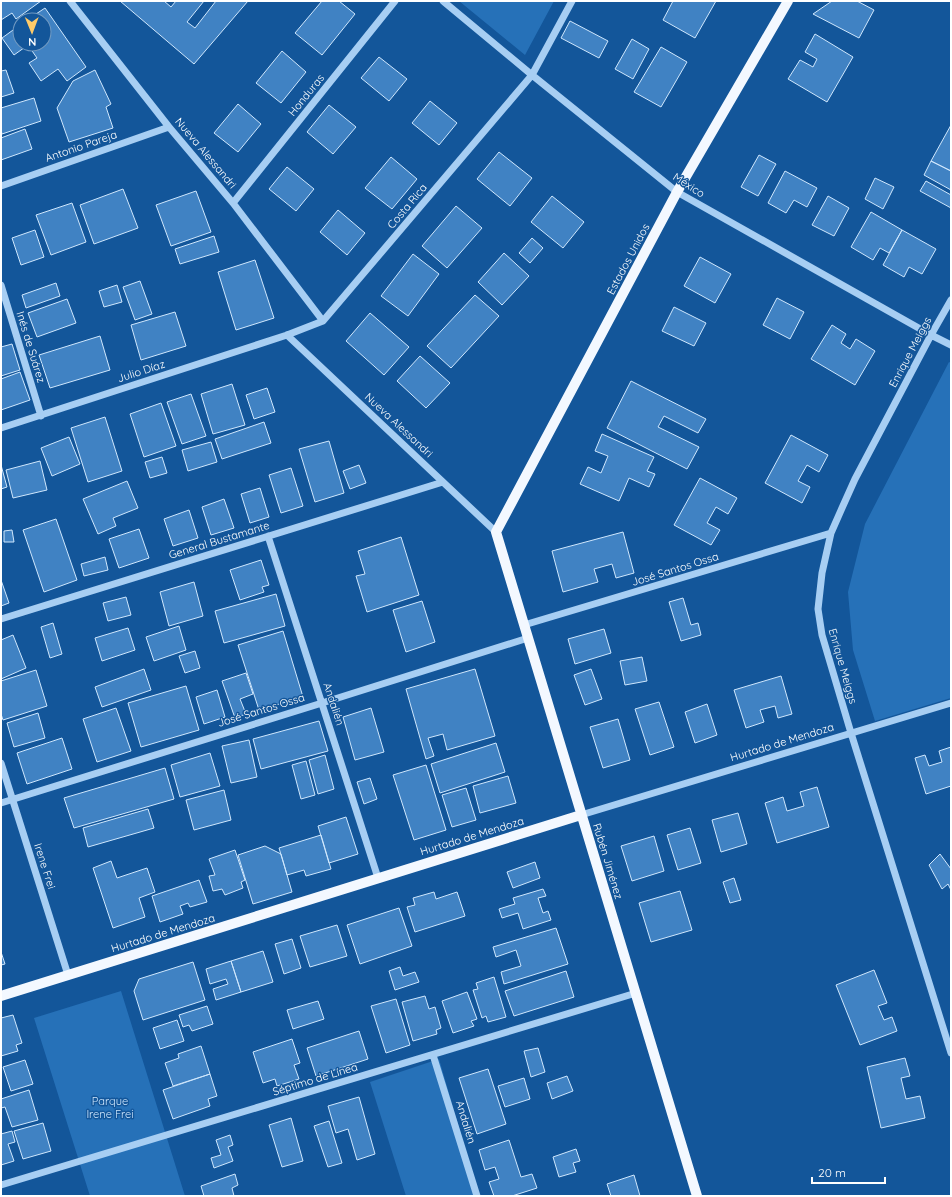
<svg xmlns="http://www.w3.org/2000/svg" width="952" height="1197" font-family="Quicksand,sans-serif">
<style>
.park{fill:#2671b8}
.building{fill:#4082c3;stroke:#cfe7fd}
.lines{fill:none;stroke-linecap:round;stroke-linejoin:round}
.minor{stroke:#a7cef3;stroke-width:7}
.major{stroke:#f3f8ff;stroke-width:10}
.labels{text-anchor:middle;dominant-baseline:central;stroke-width:3;stroke-linejoin:round;paint-order:stroke}
.street-label{font-size:11px;fill:#fff;stroke:#13569a}
.park-label{font-size:11px;fill:#cfe7fd;stroke:#13569a}
</style>
<rect width="100%" height="100%" fill="#13569a"/>
<path class="park" d="M459 1H554L525 55Z
M949 362 951 363V698L875 721 853 650 848 592 865 524Z
M121 991 185 1196H90L34 1018Z
M439 1059 479 1196H406L370 1082Z"/>
<path class="building" d="M1 1H41L16 19 12 13 1 20Z
M120 1H164L171 7 176 1H204L187 22 195 28 216 1H248L194 64Z
M322 1H339L355 14 322 55 295 33Z
M673 1H716L695 38 663 20Z
M832 1H857L874 10 859 38 813 14Z
M45 8 86 67 67 81 58 69 41 81 29 63 37 58 28 45 14 55 2 38 20 25V44H44V20H27Z
M570 21 608 41 599 58 561 38Z
M815 34 853 57 827 102 788 79 800 60 813 67 817 59 805 52Z
M632 39 649 49 633 79 615 69Z
M661 47 687 62 661 107 634 92Z
M282 51 306 72 281 103 256 83Z
M379 57 407 79 389 101 361 78Z
M6 70 14 93 1 97V71Z
M95 70 111 104 106 107 113 128 69 142 57 108 73 81Z
M34 98 41 121 2 134 1 130V108Z
M430 101 457 123 439 145 412 123Z
M238 104 261 124 238 152 214 133Z
M329 105 356 127 333 154 307 132Z
M951 125V171L931 161Z
M25 129 32 149 1 160V138Z
M499 152 532 178 510 206 477 179Z
M759 155 776 164 758 196 741 187Z
M391 157 417 179 392 209 365 188Z
M931 161 951 171V190L924 175Z
M287 167 314 189 296 211 269 189Z
M785 171 817 188 807 207 794 200 786 213 768 203Z
M875 178 894 187 883 209 865 199Z
M926 181 951 195V208L920 191Z
M123 189 138 228 94 244 80 205Z
M196 191 211 232 171 246 156 205Z
M552 196 584 222 563 248 531 222Z
M828 196 849 208 834 236 812 225Z
M72 203 86 242 51 255 36 215Z
M456 206 482 228 447 268 422 246Z
M338 210 365 233 347 255 320 232Z
M871 212 902 230 889 253 880 248 873 260 851 247Z
M35 230 44 257 21 265 12 238Z
M902 230 936 249 922 274 909 267 904 277 883 265Z
M214 236 219 252 180 264 175 249Z
M532 238 543 248 530 263 519 253Z
M504 253 529 276 502 305 478 282Z
M413 254 439 274 408 316 381 296Z
M700 257 731 274 715 303 684 286Z
M255 260 274 318 236 330 218 272Z
M140 281 152 314 135 320 123 287Z
M56 283 60 296 26 308 22 295Z
M117 285 122 302 104 307 99 291Z
M475 295 499 316 451 368 427 346Z
M777 298 804 312 790 339 763 325Z
M67 299 76 323 37 337 28 313Z
M674 307 706 323 694 346 662 331Z
M175 312 186 346 141 360 131 325Z
M370 313 409 347 384 375 346 341Z
M832 325 846 334 841 343 850 349 856 339 875 351 855 385 811 359Z
M100 336 110 370 50 388 39 355Z
M12 344 20 370 1 376V347Z
M420 356 450 383 426 408 397 381Z
M20 372 30 400 1 410V379Z
M631 381 706 419 698 433 664 416 658 427 699 447 687 469 607 428Z
M232 384 245 425 213 434 201 394Z
M267 388 275 412 254 419 246 395Z
M191 394 206 436 182 444 167 402Z
M161 403 176 446 144 457 130 414Z
M105 417 122 471 88 482 71 428Z
M264 422 271 443 222 459 215 439Z
M602 434 654 457 647 471 655 474 649 487 629 478 619 501 580 484 588 467 601 473 608 456 595 451Z
M791 435 828 455 819 472 807 465 798 481 810 487 802 503 765 483Z
M69 437 80 464 52 476 41 448Z
M329 441 344 493 315 502 299 449Z
M211 442 217 462 188 471 182 450Z
M162 457 167 473 150 478 145 462Z
M40 461 47 490 13 498 6 470Z
M1 465 7 487 1 489Z
M359 465 366 483 350 489 343 471Z
M291 468 303 506 281 513 269 475Z
M700 478 737 498 728 514 716 507 707 523 720 530 711 545 674 525Z
M127 481 138 508 113 518 116 526 98 534 83 499Z
M260 488 269 517 250 523 241 494Z
M224 499 234 528 211 535 202 507Z
M189 510 198 538 173 546 164 519Z
M56 519 77 580 44 592 23 530Z
M139 529 149 558 119 568 109 539Z
M12 530 14 542H4V531Z
M623 532 634 573 616 578 612 564 594 569 598 582 563 592 552 551Z
M401 537 419 595 367 612 356 576 365 574 358 551Z
M105 557 108 570 84 576 81 564Z
M261 560 269 585 262 587 264 592 240 600 230 570Z
M1 580 9 603 1 606Z
M194 582 203 616 169 626 160 592Z
M276 594 285 626 224 643 215 611Z
M126 597 131 615 108 621 103 603Z
M683 598 691 625 698 623 701 635 681 641 669 602Z
M422 601 435 642 406 652 393 610Z
M53 623 62 654 50 658 41 627Z
M179 626 186 650 154 661 146 637Z
M128 628 135 650 102 661 95 638Z
M604 629 611 653 575 664 568 639Z
M283 631 303 697 259 710 238 645Z
M13 635 26 668 1 679V640Z
M195 651 200 668 185 673 179 656Z
M642 657 647 681 625 685 620 661Z
M144 669 151 690 102 707 95 687Z
M475 669 495 736 447 750 443 734 428 738 434 756 426 759 406 689Z
M591 669 602 699 585 705 574 675Z
M36 670 47 706 3 720 1 714V681Z
M246 673 253 694 240 699 246 714 235 718 222 681Z
M781 676 792 714 778 718 775 706 760 710 764 722 746 728 734 690Z
M186 686 199 730 141 747 128 703Z
M217 690 225 717 204 724 196 697Z
M659 702 674 747 650 755 635 709Z
M707 704 717 735 695 743 685 712Z
M116 708 131 751 97 762 83 719Z
M371 708 384 752 355 760 343 717Z
M38 713 45 738 14 747 7 723Z
M618 719 630 760 603 768 590 727Z
M319 721 328 751 261 769 253 739Z
M62 738 72 769 27 784 17 753Z
M249 740 257 777 231 783 222 746Z
M496 743 505 772 440 793 431 764Z
M951 747V786L926 794 915 758 925 755 929 766 942 762 939 751Z
M210 753 220 786 180 797 171 765Z
M325 755 334 789 318 794 309 760Z
M306 761 315 795 301 799 292 765Z
M426 765 446 830 414 840 393 775Z
M165 768 174 799 74 828 64 798Z
M508 776 516 803 480 813 473 786Z
M370 778 377 799 364 804 357 782Z
M817 787 829 827 777 843 765 803 783 797 787 811 804 806 800 792Z
M466 788 476 820 452 827 442 795Z
M224 790 231 820 194 830 186 800Z
M148 809 154 828 88 847 83 828Z
M738 813 747 844 721 852 712 820Z
M346 817 358 854 329 863 318 826Z
M690 828 701 863 678 870 667 835Z
M321 835 331 869 306 876 304 870 287 875 279 848Z
M654 836 664 871 632 881 621 846Z
M265 846 281 854 292 892 253 904 238 855Z
M235 850 245 880 241 882 243 888 225 895 222 889 213 891 209 876 215 875 209 859Z
M940 854 951 869V890L948 884 942 889 929 865Z
M111 861 117 878 147 868 155 892 139 898 145 917 113 928 93 868Z
M535 862 540 878 513 888 507 872Z
M734 878 741 900 730 903 723 882Z
M199 880 207 902 190 907 188 903 180 906 183 914 160 922 152 896Z
M543 889 546 896 538 898 543 913 548 911 551 920 523 929 518 913 502 918 499 909 515 904 513 898Z
M680 891 692 930 651 942 639 903Z
M434 892 436 899 457 892 465 916 415 932 407 907 415 905 413 898Z
M399 908 412 946 360 964 347 925Z
M337 925 347 956 310 967 300 936Z
M556 928 568 964 504 984 501 972 521 966 516 950 496 957 493 947Z
M292 939 301 968 284 974 275 944Z
M263 951 273 982 241 992 231 961Z
M1 952 5 964 1 965Z
M231 961 241 992 216 1000 213 989 228 984 226 979 210 984 206 969Z
M193 962 205 1000 143 1020 134 991 139 979Z
M400 967 403 976 415 972 419 982 395 990 389 971Z
M874 970 887 1003 878 1006 884 1020 892 1017 897 1031 860 1045 836 985Z
M566 971 574 997 514 1016 505 991Z
M494 977 506 1017 488 1022 486 1016 482 1018 473 990 478 989 476 983Z
M467 992 477 1019 471 1021 474 1026 453 1033 442 1001Z
M425 996 429 1009 435 1007 441 1028 436 1030 437 1034 413 1041 402 1002Z
M396 999 410 1045 386 1053 371 1006Z
M318 1001 324 1019 293 1029 287 1010Z
M207 1006 213 1024 192 1031 189 1025 183 1027 179 1015Z
M13 1015 22 1043 16 1045 18 1051 1 1056V1018Z
M177 1020 184 1041 160 1049 153 1028Z
M359 1031 368 1059 316 1076 307 1048Z
M292 1039 300 1063 294 1065 299 1079 277 1086 275 1079 263 1083 253 1052Z
M201 1046 210 1074 173 1086 165 1063 179 1058 178 1054Z
M538 1048 545 1072 531 1077 524 1051Z
M905 1058 910 1076 901 1078 906 1099 920 1096 925 1118 881 1128 867 1067Z
M25 1060 33 1084 11 1091 3 1067Z
M488 1069 506 1124 477 1134 459 1078Z
M210 1074 217 1096 208 1099 210 1106 173 1119 163 1090Z
M567 1076 573 1091 552 1099 547 1083Z
M524 1078 530 1099 505 1107 498 1086Z
M29 1090 38 1120 12 1127 5 1107 1 1108V1099Z
M359 1097 375 1154 357 1160 348 1129 336 1133 328 1106Z
M291 1118 303 1161 282 1167 269 1125Z
M329 1121 342 1163 328 1167 314 1126Z
M43 1123 51 1151 23 1159 14 1131Z
M12 1131 15 1142 8 1144 14 1161 1 1165V1134Z
M230 1135 233 1145 228 1147 233 1161 214 1168 211 1158 221 1155 216 1140Z
M509 1140 521 1177 532 1174 537 1188 512 1196H494L489 1182 499 1179 495 1167 485 1170 479 1150Z
M576 1149 580 1161 573 1163 576 1172 559 1177 553 1157Z
M235 1174 238 1185 232 1188 234 1196H204L201 1186Z
M634 1175 640 1196H611L607 1184Z"/>
<g class="lines">
<path class="minor" d="M70 1 169 127 233 203 323 321
M443 1 532 75 677 192 931 335 951 345
M1 186 169 127
M233 203 395 1
M1 285 41 416
M951 300 931 335 855 479 842 508 831 533 822 573 818 609 822 635 851 733 951 1053
M287 335 496 532
M1 428 287 335 323 321 532 75 572 1
M268 536 378 878
M1 619 443 482
M524 625 831 533
M1 763 68 975
M1 803 322 703 528 638
M581 815 951 703
M433 1055 477 1196
M1 1185 636 993"/>
<path class="major" d="M1 996 581 815
M697 1196 496 532 677 192 788 1"/>
</g>
<g class="labels">
<g class="street-label">
<text transform="translate(306 95) rotate(-51)">Honduras</text>
<text transform="translate(81 146) rotate(-19)">Antonio Pareja</text>
<text transform="translate(206 153) rotate(50)">Nueva Alessandri</text>
<text transform="translate(689 185) rotate(33)">México</text>
<text transform="translate(407 206) rotate(-50)">Costa Rica</text>
<text transform="translate(628 259) rotate(-62)">Estados Unidos</text>
<text transform="translate(31 347) rotate(73)">Inés de Suárez</text>
<text transform="translate(910 352) rotate(-62)">Enrique Meiggs</text>
<text transform="translate(141 371) rotate(-18)">Julio Díaz</text>
<text transform="translate(399 425) rotate(43)">Nueva Alessandri</text>
<text transform="translate(219 540) rotate(-17)">General Bustamante</text>
<text transform="translate(675 569) rotate(-17)">José Santos Ossa</text>
<text transform="translate(843 666) rotate(74)">Enrique Meiggs</text>
<text transform="translate(334 704) rotate(72)">Andalién</text>
<text transform="translate(261 710) rotate(-17)">José Santos Ossa</text>
<text transform="translate(782 742) rotate(-17)">Hurtado de Mendoza</text>
<text transform="translate(472 836) rotate(-17)">Hurtado de Mendoza</text>
<text transform="translate(608 861) rotate(73)">Rubén Jiménez</text>
<text transform="translate(45 866) rotate(72)">Irene Frei</text>
<text transform="translate(163 933) rotate(-17)">Hurtado de Mendoza</text>
<text transform="translate(315 1079) rotate(-17)">Séptimo de Línea</text>
<text transform="translate(466 1122) rotate(73)">Andalién</text>
</g>
<g class="park-label">
<text x="110" y="1101">Parque<tspan x="110" dy="13">Irene Frei</tspan></text>
</g>
</g>
<rect width="952" height="1197" fill="none" stroke="#ffffff" stroke-width="4"/>
<g transform="translate(32 32) rotate(179)"><circle r="19" fill="#13569a" stroke="#719ac2"/>
<path d="M0-3L7 15L0 10L-7 15Z" fill="#ffcb69"/>
<text y="-6" font-size="11" font-weight="bold" text-anchor="middle" fill="#ffffff">N</text>
</g>
<path d="M812 1177v6h73v-6" fill="none" stroke="#ffffff" stroke-width="2"/>
<text x="818" y="1177" font-size="12" fill="#ffffff" stroke="#13569a" stroke-width="3" paint-order="stroke">20 m</text>
</svg>
